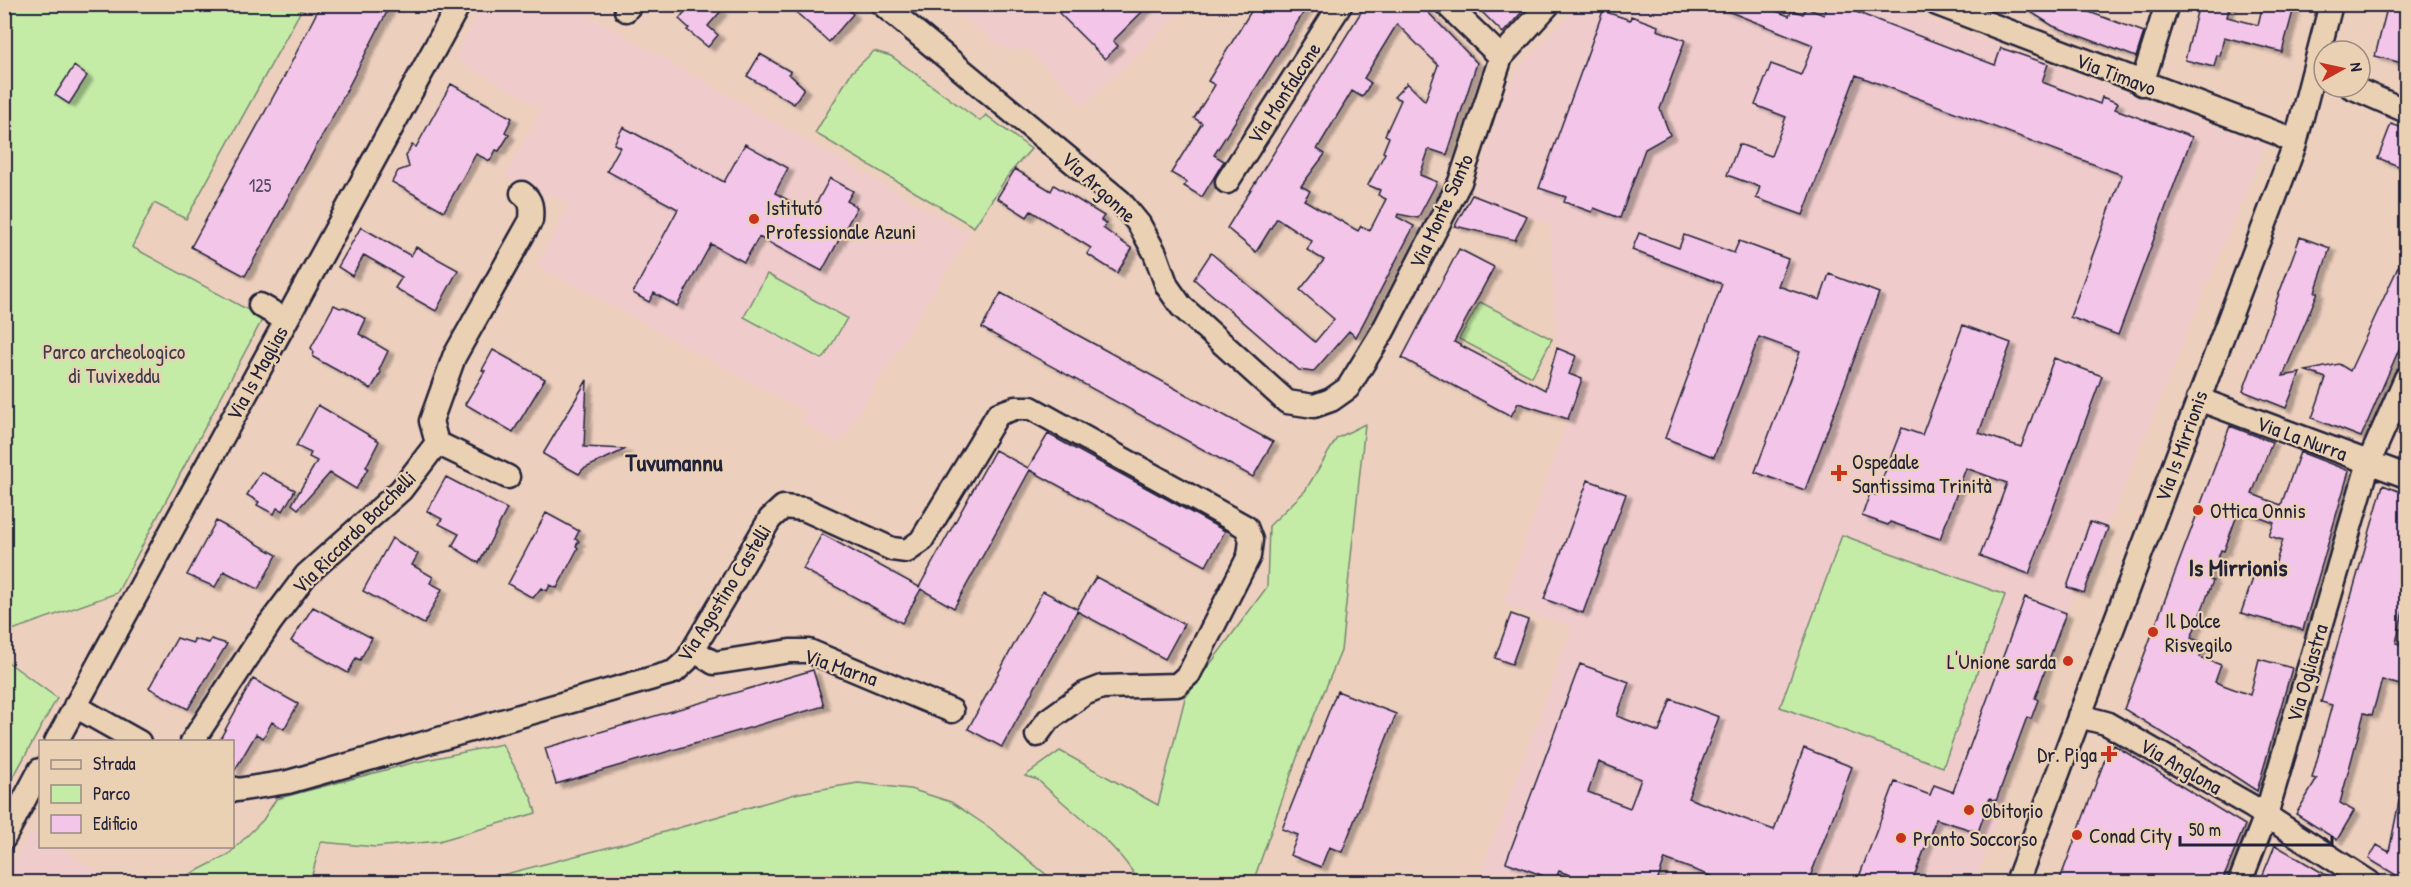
<svg xmlns="http://www.w3.org/2000/svg" width="2411" height="887" font-family="'Patrick Hand',sans-serif">
<style>
.built{fill:#efcccb}
.green{fill:#c5eca7;stroke:#748771;stroke-width:1.5}
.building{fill:#f3c5e9;stroke:#22223b;stroke-width:1.5;fill-rule:evenodd;filter:url(#shadow)}
.lines{fill:none;stroke-linecap:round;stroke-linejoin:round}
.minor-casing{stroke:#22223b;stroke-width:27}
.minor{stroke:#ebd1b3;stroke-width:22}
.poi-dot{fill:#c8321e;stroke:#ebd1b3;stroke-width:2}
.labels{text-anchor:middle;dominant-baseline:central;stroke-width:4.5;stroke-linejoin:round;paint-order:stroke}
.number-label{font-size:18px;fill:#564b66}
.street-label{font-size:21px;fill:#22223b;stroke:#ebd1b3}
.poi-label{font-size:21px;fill:#22223b;stroke:#ebd1b3;text-anchor:start}
.park-label{font-size:21px;fill:#3a404b;stroke:#ebd1b3}
.quarter-label{font-size:24px;font-weight:bold;fill:#22223b;stroke:#ebd1b3}
</style>
<defs>
<filter id="shadow"><feDropShadow dx="6" dy="4" stdDeviation="1.5" flood-color="#0004"/></filter>
</defs>
<rect width="100%" height="100%" fill="#edcfbe"/>
<filter id="ink" filterUnits="userSpaceOnUse"><feTurbulence type="fractalNoise" baseFrequency=".0167" numOctaves="2"/><feDisplacementMap in="SourceGraphic" scale="12" xChannelSelector="R" yChannelSelector="G"/><feConvolveMatrix kernelMatrix="1 2 1 2 8 2 1 2 1" color-interpolation-filters="sRGB"/></filter>
<g filter="url(#ink)">
<path class="built" d="M483 5H571L970 234 839 443 800 421 805 412 537 265 570 205 550 194 547 199 505 176 542 108 454 58Z
M948 5H1188L1083 105 1027 48 1005 50Z
M1579 5H1893L2265 144 2107 528 2084 593 2075 590 2035 698 2038 700 2031 719 2027 718 2000 791 2004 801 1975 882H1497L1480 876 1572 627 1503 604 1568 419 1540 410 1557 348 1550 225 1472 195 1508 86 1526 60Z
M31 831 40 836V846L57 847 115 882H5V876Z"/>
<path class="green" d="M5 5H304L186 219 154 203 132 247 263 318 117 593 12 630 5 642Z
M874 51 891 56 980 121 986 115 1031 149 1009 174 974 227 815 133 851 73Z
M767 274 847 318 824 358 821 359 744 317Z
M1480 302 1552 339 1532 377 1459 339Z
M1365 424 1341 651 1299 752 1253 882H1139C1116 841 1072 813 1038 780L1025 776 1060 751 1158 805 1185 698 1267 587 1269 526 1305 491 1337 438Z
M1842 535 2005 595 1943 767 1780 707Z
M5 660 57 698 5 792Z
M502 744 532 799 536 813 439 841 376 847 321 842 310 882H175L228 855 263 820 276 799 412 763Z
M858 783 910 789 951 802 990 828 1055 882H475L633 841 799 793Z"/>
<path class="building" d="M321 4H391L339 105 245 276 191 247 284 77Z
M691 4H712L721 11 708 26 718 35 708 47 687 30 689 28 679 19Z
M787 4H842L853 14 829 42Z
M1068 4H1150L1113 41 1118 46 1105 59 1059 13Z
M1267 4H1309L1214 155 1224 161 1202 197 1184 186 1187 182 1171 173 1202 123 1194 118 1215 85 1208 81 1253 8 1261 13Z
M1366 4H1420L1477 63 1447 155 1429 149 1420 175 1437 182 1418 218 1398 214 1397 217 1414 226 1356 337 1349 331 1313 372 1299 370 1194 279 1211 253 1315 342 1334 319 1300 290 1324 260 1307 250 1312 241 1277 218 1256 252 1227 228ZM1397 24 1438 65 1425 101 1407 83 1394 97 1401 100 1385 135 1389 137 1383 152 1385 153 1368 185 1380 190 1378 195 1386 199 1370 230 1361 226 1358 231 1304 200 1310 191 1301 186 1325 154 1317 149 1352 91 1362 97 1371 83 1364 78Z
M1474 4H1529L1503 33Z
M1710 4H1758L1789 16 1792 10 1803 14 1806 8 1824 15 1828 4H1835L1995 65 2001 48 2048 64 2042 82 2100 104 2102 97 2118 103 2115 109 2192 137 2118 335 2070 317 2122 175 1856 75 1803 215 1756 198 1760 187 1727 175 1739 144 1771 156 1786 117 1755 105 1771 64 1801 75 1813 45Z
M2018 4H2067L2144 32 2136 57 2053 26Z
M2199 4H2230L2227 17 2258 25 2263 4H2295L2282 52 2224 37 2220 56 2217 55 2214 67 2185 60Z
M2388 4H2406V64L2375 56Z
M1603 11 1630 20 1631 16 1658 26 1657 30 1685 40 1660 109 1670 135 1645 149 1620 218 1594 208 1592 212 1564 202 1566 197 1539 188Z
M760 54 791 72 789 74 804 88 794 104 747 76Z
M74 66 87 76 69 104 55 95Z
M451 84 512 118 505 132 509 135 499 151 496 150 490 161 476 154 444 211 392 182 398 171 409 167 406 156 412 145 416 147Z
M2391 124 2406 129V169L2378 158Z
M623 127 724 182 745 144 788 168 775 193 811 213 830 178 853 191 847 201 857 207 822 271 759 237 744 262 711 244 677 306 654 293 649 302 633 293 678 209 607 171 620 147 614 144Z
M1015 169 1051 191 1054 185 1104 216 1101 220 1106 224 1103 228 1132 249 1117 273 1087 254 1091 248 1031 211 1027 217 997 198Z
M1472 195 1527 216 1515 240 1455 226Z
M361 227 411 256 416 247 458 270 436 311 395 288 402 277 364 255 352 276 338 267Z
M1639 233 1679 248 1684 235 1734 253 1739 241 1788 259 1778 286 1820 300 1829 274 1879 293 1805 490 1755 472 1800 352 1759 337 1714 457 1665 438 1722 284 1632 250Z
M2300 237 2330 248 2315 292H2318L2283 376 2300 373 2286 408 2243 391Z
M1459 249 1494 267 1454 342 1545 390 1557 348 1576 356 1569 374 1582 379 1568 419 1518 403 1511 416 1402 358Z
M2406 250V333L2361 437 2312 418 2326 378 2306 371 2339 364 2350 371Z
M1001 293 1273 442 1253 477 982 328Z
M334 305 340 308 344 307 366 319 359 334 388 351 379 370 381 372 371 389 313 357 314 352 311 348Z
M1963 325 2011 343 1979 433 2021 447 2054 358 2102 376 2029 574 1980 556 2007 483 1966 468 1940 539 1890 522 1888 525 1862 516 1870 493 1876 495 1902 428 1922 435Z
M493 350 545 379 513 432 465 404 485 371 482 370Z
M587 380 584 447 626 449 583 469 579 474 543 454Z
M318 405 379 441 366 467 368 468 356 489 330 473 298 509 292 504 317 461 309 457 311 453 296 446Z
M2230 426 2272 442 2252 494 2281 505 2300 452 2349 471 2303 630 2241 613 2257 567 2273 571 2283 540 2269 536 2274 523 2239 510 2224 551 2221 550 2210 580 2213 581 2191 638 2204 643 2200 657 2221 665 2215 682 2250 695 2259 659 2292 668 2257 791 2190 747 2189 749 2124 709Z
M1048 434 1225 531 1206 566 1030 470 954 608 921 589 902 623 803 569 822 534 919 587 995 450 1028 468Z
M261 472 295 490 283 511 277 508 274 514 257 505 259 502 247 495Z
M446 477 507 509 479 563 452 546 459 534 439 524 442 519 427 511Z
M1588 480 1626 494 1583 613 1544 599Z
M2383 485 2406 494V607L2404 606 2396 643 2406 646V677L2404 686 2382 680 2372 715 2364 713 2340 803 2354 811 2337 840 2296 814 2317 779 2312 778 2332 705 2321 702Z
M546 513 579 531 575 539 579 541 576 546 578 548 557 588 550 585 547 591 541 588 533 598 508 584Z
M216 521 277 555 258 589 224 571 215 587 187 575Z
M2090 522 2108 528 2084 593 2067 587Z
M392 538 418 554 412 565 433 577 430 583 442 589 424 624 363 591Z
M1096 577 1184 624 1165 659 1077 611 1002 747 968 729 1043 591 1077 609Z
M2025 597 2066 613 2035 698 2038 700 2031 719 2027 717 1996 801 1990 798 1978 832 1936 819 1912 882H1857L1895 782 1930 795 1934 785 1953 792Z
M313 607 372 638 360 660 356 658 348 673 291 641Z
M1511 614 1528 620 1512 664 1495 658Z
M177 638 193 643 194 639 209 643 211 639 227 644 188 709 149 688Z
M1580 664 1629 682 1617 716 1659 732 1671 699 1719 717 1688 798 1774 830 1804 748 1852 767 1808 882H1727L1665 859 1657 882H1589L1559 871 1555 880 1506 862ZM1599 762 1641 779 1630 808 1588 792Z
M813 670 824 706 556 784 545 748Z
M253 679 298 704 284 729 272 722 263 738 256 734 232 775V741H219Z
M1337 691 1396 714 1342 852 1329 847 1321 867 1290 855 1298 835 1282 829Z
M2114 745 2245 825 2222 882H2059L2105 759Z
M2399 801H2406V881L2369 859 2377 845 2389 852Z
M2275 845 2338 882H2260Z"/>
<g class="lines">
<g class="minor-casing">
<path id="minor" d="M882 4 1120 201 1139 224 1155 253 1167 286 1181 306 1287 402 1314 406 1331 400 1348 388 1383 331 1460 182 1501 57 1549 4
M1446 4 1501 57
M1937 4 2279 134 2295 144
M626 10 631 4
M2142 84 2167 4
M2351 87 2406 111
M1227 182 1341 4
M260 305 286 320
M2198 399 2406 476
M437 443 508 477
M693 650 714 663 790 651H809L952 711
M75 706 139 742
M2079 716 2106 723 2251 806 2369 882
M56 742 459 4
M192 742 270 623 306 575 401 490 437 443 431 421 454 357 531 220C532 208 532 200 522 193
M232 788 237 790 288 782 674 672 687 660 770 519 783 507 804 509 892 549 907 551 921 541 998 414 1015 408H1031L1246 527 1251 540 1249 556 1189 674 1177 685 1102 687 1084 694 1048 720 1037 735
M4 838 40 770
M2017 882 2295 144 2331 4
M2240 882 2266 815 2369 462 2406 378"/>
</g>
<use href="#minor" class="minor"/>
</g>
</g>
<g class="poi-dot">
<circle cx="754" cy="219" r="6"/>
<path d="M1836 464h6v6h6v6h-6v6h-6v-6h-6v-6h6z"/>
<circle cx="2198" cy="510" r="6"/>
<circle cx="2153" cy="632" r="6"/>
<circle cx="2068" cy="661" r="6"/>
<path d="M2106 745h6v6h6v6h-6v6h-6v-6h-6v-6h6z"/>
<circle cx="1969" cy="810" r="6"/>
<circle cx="2077" cy="835" r="6"/>
<circle cx="1901" cy="838" r="6"/>
</g>
<g class="labels">
<g class="number-label">
<text x="260" y="185">125</text>
</g>
<g class="street-label">
<text transform="translate(2116 74) rotate(21)">Via Timavo</text>
<text transform="translate(1284 93) rotate(-57)">Via Monfalcone</text>
<text transform="translate(1099 187) rotate(43)">Via Argonne</text>
<text transform="translate(1441 211) rotate(-65)">Via Monte Santo</text>
<text transform="translate(257 373) rotate(-61)">Via Is Maglias</text>
<text transform="translate(2302 438) rotate(20)">Via La Nurra</text>
<text transform="translate(2181 446) rotate(-70)">Via Is Mirrionis</text>
<text transform="translate(354 532) rotate(-45)">Via Riccardo Bacchelli</text>
<text transform="translate(724 593) rotate(-58)">Via Agostino Castelli</text>
<text transform="translate(841 667) rotate(19)">Via Marna</text>
<text transform="translate(2307 673) rotate(-74)">Via Ogliastra</text>
<text transform="translate(2181 766) rotate(30)">Via Anglona</text>
</g>
<g class="poi-label">
<text x="766" y="207">Istituto<tspan x="766" dy="24">Professionale Azuni</tspan></text>
<text x="1852" y="461">Ospedale<tspan x="1852" dy="24">Santissima Trinità</tspan></text>
<text x="2210" y="510">Ottica Onnis</text>
<text x="2165" y="620">Il Dolce<tspan x="2165" dy="24">Risvegilo</tspan></text>
<text x="2056" y="661" text-anchor="end">L'Unione sarda</text>
<text x="2097" y="754" text-anchor="end">Dr. Piga</text>
<text x="1981" y="810">Obitorio</text>
<text x="2089" y="835">Conad City</text>
<text x="1913" y="838">Pronto Soccorso</text>
</g>
<g class="park-label">
<text x="114" y="351">Parco archeologico<tspan x="114" dy="24">di Tuvixeddu</tspan></text>
</g>
<g class="quarter-label">
<text x="674" y="462">Tuvumannu</text>
<text x="2238" y="567">Is Mirrionis</text>
</g>
</g>
<rect width="2411" height="887" fill="none" stroke="#ebd1b3" stroke-width="24"/>
<rect x="12" y="12" width="2387" height="863" fill="none" stroke="#22223b" stroke-width="2" filter="url(#ink)"/>
<rect x="39" y="740" width="195" height="108" fill="#ebd1b3" stroke="#9b8b83" stroke-width="1.5"/>
<rect x="51" y="760" width="30" height="9" fill="#ebd1b3" stroke="#9b8b83" stroke-width="1.5"/>
<text x="93" y="770" font-size="18" fill="#22223b">Strada</text>
<rect x="51" y="785" width="30" height="18" fill="#c5eca7" stroke="#9b8b83" stroke-width="1.5"/>
<text x="93" y="800" font-size="18" fill="#22223b">Parco</text>
<rect x="51" y="815" width="30" height="18" fill="#f3c5e9" stroke="#9b8b83" stroke-width="1.5"/>
<text x="93" y="830" font-size="18" fill="#22223b">Edificio</text>
<g transform="translate(2342 69) rotate(82)"><circle r="28" fill="#ebd1b3" stroke="#9b8b83" stroke-width="1.5"/>
<path d="M0-4.5L10 22L0 15L-10 22Z" fill="#c8321e"/>
<text y="-9" font-size="16" font-weight="bold" text-anchor="middle" fill="#22223b">N</text>
</g>
<path d="M2180 836v9h152v-9" fill="none" stroke="#22223b" stroke-width="3"/>
<text x="2189" y="836" font-size="18" fill="#22223b" stroke="#ebd1b3" stroke-width="4.5" paint-order="stroke">50 m</text>
</svg>
